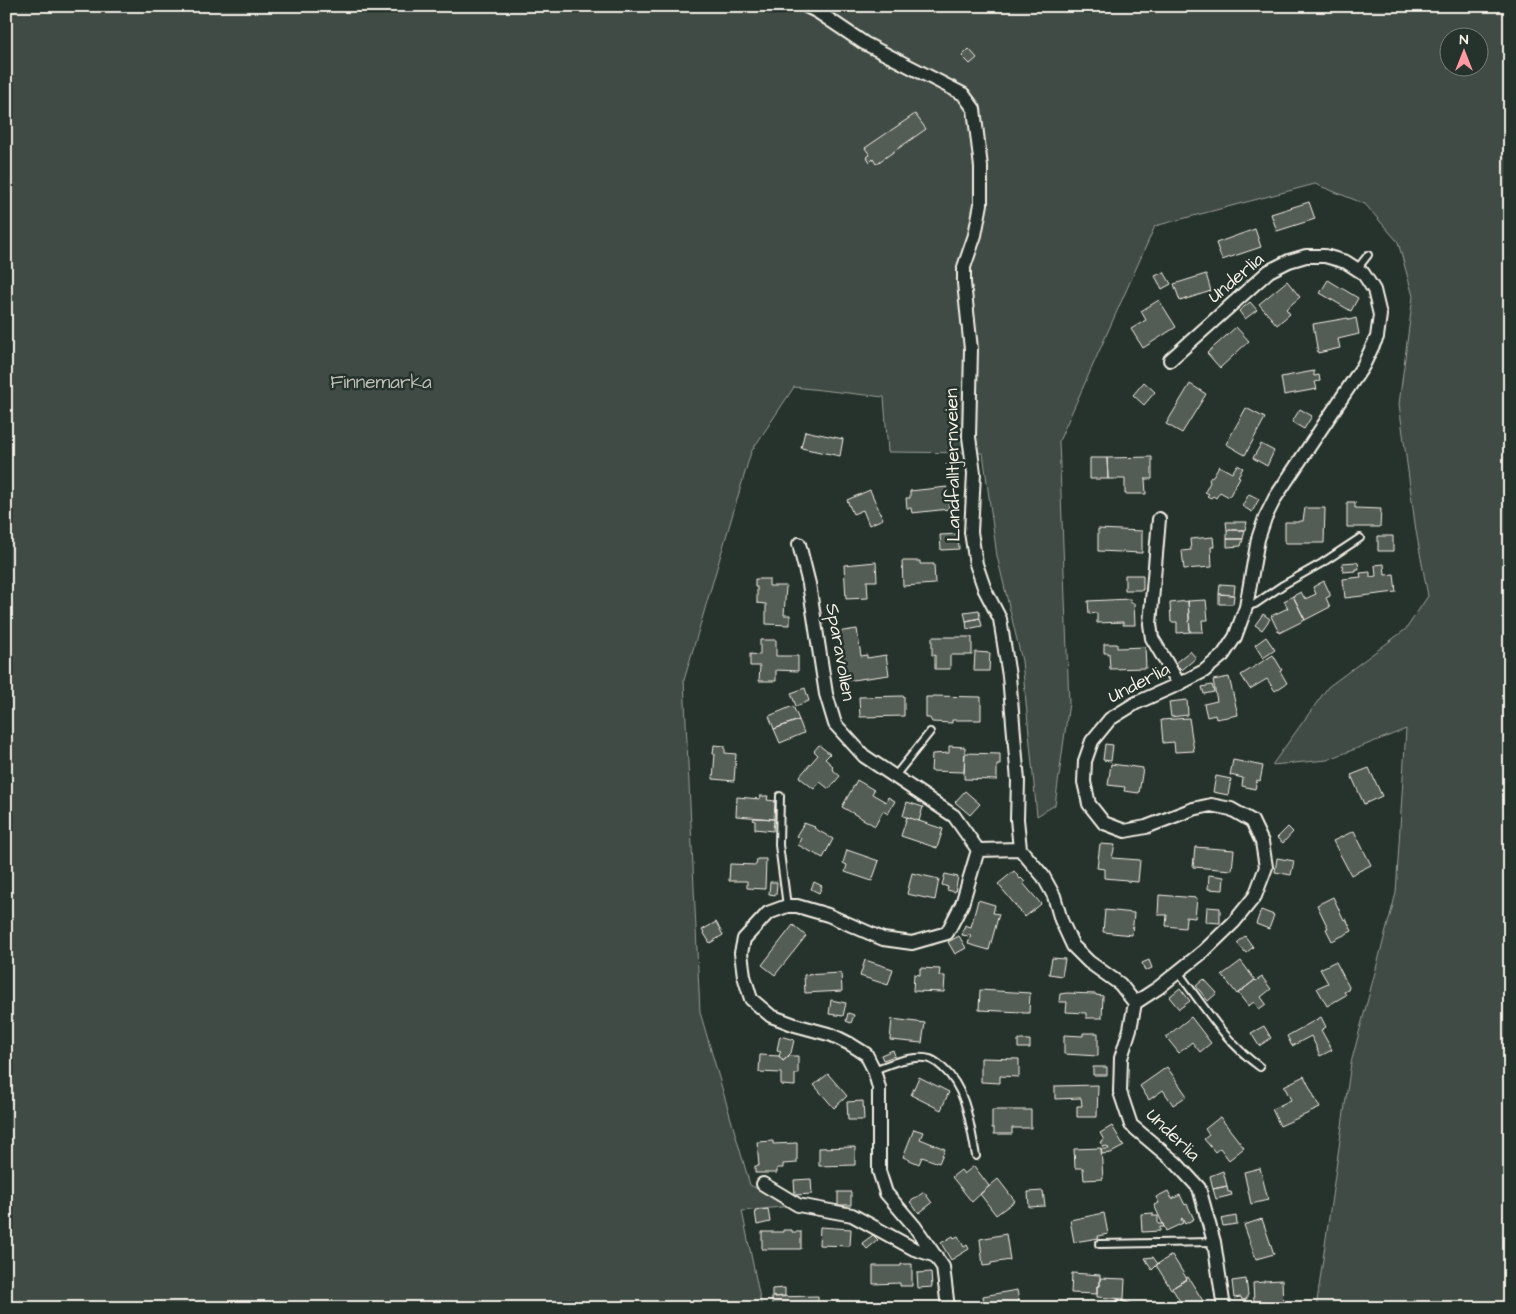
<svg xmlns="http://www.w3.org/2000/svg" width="1516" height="1314" font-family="'Architects Daughter',sans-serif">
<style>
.green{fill:#414b45;stroke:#9a9e96;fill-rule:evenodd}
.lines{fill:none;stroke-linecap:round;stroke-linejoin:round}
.stream{stroke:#9fa39b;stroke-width:4.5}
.building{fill:#525c55;stroke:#f4f1e8}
.lane-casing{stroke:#f4f1e8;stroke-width:10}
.street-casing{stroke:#f4f1e8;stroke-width:16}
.lane{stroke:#26332d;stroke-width:6}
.street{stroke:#26332d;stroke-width:12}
.labels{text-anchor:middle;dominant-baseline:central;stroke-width:5;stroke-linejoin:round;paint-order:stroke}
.street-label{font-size:19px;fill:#f4f1e8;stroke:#26332d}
.park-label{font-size:19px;fill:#bebfb7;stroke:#26332d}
</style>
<rect width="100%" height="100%" fill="#26332d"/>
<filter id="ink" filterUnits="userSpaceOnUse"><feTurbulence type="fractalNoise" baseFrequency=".02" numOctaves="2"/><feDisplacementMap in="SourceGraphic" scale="10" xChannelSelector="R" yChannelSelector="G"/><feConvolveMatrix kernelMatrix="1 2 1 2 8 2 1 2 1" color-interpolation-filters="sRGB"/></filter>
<g filter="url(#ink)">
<path class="green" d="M6 6H1510V1308H1316L1351 1063 1396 893 1406 729 1327 760 1272 765 1328 687 1406 629 1428 596 1416 531 1399 404 1413 296 1398 242 1365 204 1315 184 1155 226 1059 441 1069 703 1055 805 1037 816 1022 661 997 556 983 453 888 452 884 397 794 387 751 452 684 680 700 1012 750 1185 791 1206 742 1211 762 1308H6ZM1448 38H1478V68H1448Z"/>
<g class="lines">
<path class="stream" d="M6 19 12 6"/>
</g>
<path class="building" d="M969 49 977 58 970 64 962 56Z
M915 114 926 129 876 164 873 159 870 162 867 157 870 155 865 148Z
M1309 202 1315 219 1277 231 1271 214Z
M1255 229 1261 247 1222 260 1216 243Z
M1164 272 1171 284 1162 289 1155 276Z
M1206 274 1211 291 1180 301 1174 284Z
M1328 280 1358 298 1351 311 1320 293Z
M1287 281 1300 297 1286 309 1290 314 1277 325 1259 304Z
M1159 300 1176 327 1143 348 1131 329 1146 320 1141 311Z
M1250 302 1257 310 1245 319 1239 311Z
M1348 318 1349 320 1356 318 1359 334 1338 339 1340 348 1318 353 1313 324Z
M1236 327 1249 341 1220 368 1207 353Z
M1314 371V376L1319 375 1320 381 1315 382 1317 389 1284 395 1281 377Z
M1144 382 1155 392 1144 405 1133 395Z
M1190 384 1206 394 1182 433 1166 424Z
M1246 408 1265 418 1245 455 1226 444Z
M1300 409 1312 416 1304 429 1292 422Z
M805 431 843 439 840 456 801 448Z
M1261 444 1274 451 1267 466 1253 458Z
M1152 457V479H1145L1146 494H1125V479H1108L1107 458Z
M1090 458H1107L1108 479H1090Z
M1237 465 1243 468 1238 476 1240 477 1229 497 1220 492 1216 498 1213 496 1211 498 1207 496 1209 494 1205 492 1210 482 1209 480 1211 477 1213 476 1219 466 1232 473Z
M947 487 949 509 912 513 911 508H907L906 498H910V491Z
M870 490 883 519 869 525 863 510 853 514 847 500Z
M1249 494 1259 499 1252 512 1242 506Z
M1347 502H1355V508L1381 509 1380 527H1347Z
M1305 508H1325L1324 543H1285V522H1299V521H1303Z
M1226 522H1247L1245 530H1227Z
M1098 529 1142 531V553L1098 551Z
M1227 530H1245L1243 539H1227Z
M958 534 959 549 941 550 940 535Z
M1378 536H1393V551H1378Z
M1213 537 1214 547H1211L1212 567 1184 569 1182 551 1191 550 1190 539Z
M1227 539H1243L1241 546 1227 547Z
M902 561H920V564H934L935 584 903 586Z
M876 562 877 581H867L868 598 846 599 844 565Z
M1356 562 1358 563 1359 569H1356V571L1343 572 1342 563Z
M1384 564 1385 575 1394 574 1396 592 1345 598 1343 579 1361 577 1360 573 1370 572V577L1376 576 1375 565Z
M1125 575H1143V590H1125Z
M755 579H769V586H786L784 615H790V625L766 624V604L757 603V587H755Z
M1324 581 1330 594V596L1326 598 1330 607 1305 620 1293 596 1301 592 1305 599 1316 594 1313 587Z
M1220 584 1235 585 1234 595 1219 594Z
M1219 594 1234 595 1233 604H1219Z
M1293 596 1305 620 1279 633 1271 616 1288 608 1284 601Z
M1130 599 1131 603H1134L1135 625H1123V622L1097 623V613L1089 614 1088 601Z
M1206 600 1208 620H1202L1203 632H1190L1188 601Z
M1188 601 1190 632 1177 633V622H1171L1170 603Z
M979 610 980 618 966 621 964 612Z
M1263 614 1270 619 1262 630 1255 625Z
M980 618 982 626 967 629 966 621Z
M857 629 861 656 867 655V658L886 655 889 675 845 681 837 632Z
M932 637H972V655H950V669H935V655H932Z
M1266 637 1275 650 1263 658 1255 645Z
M760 640H776V656H798V671L776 670V681H759L760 666H750V654L760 655Z
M1104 644H1117V648L1145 647 1146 668 1110 669 1109 653H1104Z
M1190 651 1196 658 1182 670 1175 663Z
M975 652 990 653 989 671H974Z
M1273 655 1282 670 1280 671 1287 683 1275 691 1267 679 1250 689 1241 675Z
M1229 677 1238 715 1216 719 1215 715 1207 717 1204 704 1217 701 1213 680Z
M1212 685 1214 692 1204 694 1202 687Z
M805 688 809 701 796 706 791 693Z
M904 696V716L860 717 859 697Z
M932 696 981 697V720H952V723L932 722 930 718H926V697H932Z
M1187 700 1188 715 1171 717 1169 702Z
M793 706 799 720 774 729 769 716Z
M1189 718 1194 751 1175 752 1174 742 1163 743 1161 720Z
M799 720 804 733 780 743 774 729Z
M1105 744 1113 745 1111 761 1103 760Z
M714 745 725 746V753L736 754 734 781 713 779 715 754H713Z
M819 745 830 754 825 759 833 766 832 769 840 776 829 789 820 782 814 789 799 777 818 755 814 751Z
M949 746 965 747 964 772 931 771 932 754 949 753Z
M965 753 1000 754V765H997V780L964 779Z
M1233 760 1263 766 1260 781 1257 780 1255 789 1242 786 1243 778 1230 775Z
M1111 764 1143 768 1139 793 1124 791 1125 787 1108 785Z
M1369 768 1382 796 1364 804 1351 775Z
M1216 776 1231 779 1228 795 1213 792Z
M857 780 874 790 872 794 886 802 888 797 895 801 888 814 883 811 875 826 842 807Z
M965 791 980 804 970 815 955 802Z
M760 796H768L767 800 775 801 774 819 736 816 737 797 760 799Z
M907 802 923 807 919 821 903 816Z
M907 817 943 829 937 848 901 836Z
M754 818 774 819 773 831 755 829V821L753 820Z
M804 823 815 827 814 828 833 839 823 858 798 845 801 838 796 836Z
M1288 827 1293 832 1283 843 1277 838Z
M1354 831 1371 865 1351 875 1333 841Z
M1100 844 1115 845 1112 858 1140 860 1138 882 1127 881V880L1104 878V869L1097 868Z
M1195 847 1234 850 1232 870 1193 867Z
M847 850 879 861 872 881 845 872 847 865 843 863Z
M1277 858 1294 861 1291 875 1275 872Z
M757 859H766L765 889 747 888V881H729L730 864 756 865Z
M1014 871 1020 879 1021 878 1025 882 1023 883 1041 904 1025 917 998 884Z
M912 873 939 879 935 900 907 894Z
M945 874 958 877 955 892 947 890 948 887 942 885Z
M1209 875 1224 877 1223 890 1208 889Z
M770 882H777L776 895 769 894Z
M814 882 822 886 819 893 811 889Z
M1159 895 1197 898 1195 918 1186 917 1185 928 1166 926 1167 915H1158Z
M1333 897 1344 920 1346 919 1352 931 1332 941 1326 929 1328 928 1317 905Z
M978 900 995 905 993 913 999 914 989 950 968 944 971 935H968V936L962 935 965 925 971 927Z
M1207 907 1220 908V923L1206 922Z
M1105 910 1134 913 1132 935 1103 932Z
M1261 910 1274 915 1269 929 1256 924Z
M716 922 723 935 710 943 702 930Z
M793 925 806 936 775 975 762 965Z
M959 936 966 948 955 954 948 942Z
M1245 936 1253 947 1246 953 1237 943Z
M1052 958 1065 959 1062 976 1049 974Z
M865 960 893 969 888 985 860 976Z
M1149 960 1152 968 1145 971 1142 963Z
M1241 961 1255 980 1237 994 1222 975Z
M1334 962H1336L1349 987 1348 990 1344 992 1346 995 1327 1006 1317 988 1328 983 1320 969Z
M920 968 940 969 939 976H945L944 992 913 991 914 974 920 975Z
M841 973 842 991 805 993 804 975Z
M1262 977 1271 989 1261 997 1266 1004 1259 1009 1254 1002 1248 1006 1238 993 1255 980 1256 981Z
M1204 979 1217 993 1208 1001 1196 986Z
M1180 988 1190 1001 1179 1009 1169 997Z
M980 990 1030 993 1029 1013H1022V1012L979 1010Z
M1067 993 1096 994V995L1103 996 1102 1018H1086V1013L1066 1012 1067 1002H1059L1060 994Z
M831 1000 846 1003 843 1016 829 1014Z
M848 1013 854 1015 851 1023 846 1021Z
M1191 1017 1211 1043 1200 1052 1192 1042 1179 1053 1166 1037Z
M1321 1017 1326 1027 1321 1030 1332 1050 1320 1056 1317 1050H1318L1311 1036 1292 1046 1287 1036Z
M892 1019 925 1023 922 1043 890 1040Z
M1264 1026 1271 1038 1259 1046 1251 1033Z
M1083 1033H1098V1056L1064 1054V1035L1083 1036Z
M780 1036 794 1040 791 1053 783 1061 779 1056 781 1051 777 1050Z
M1018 1040H1030V1048H1018Z
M893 1050 895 1056 883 1060 881 1055Z
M760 1055 779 1056 783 1061 789 1056H798V1074H795V1086L781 1085V1073L759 1072Z
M981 1058 1019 1059V1077L1000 1076V1083L981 1082Z
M1093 1067H1107V1075H1093Z
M1167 1067 1187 1096 1173 1105 1163 1090 1149 1100 1140 1086Z
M828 1074 847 1096 834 1108 814 1085Z
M1304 1076 1320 1108 1280 1126 1272 1109 1291 1100 1284 1086Z
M919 1077 949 1092 941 1110 911 1095Z
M1098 1085 1097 1117H1077V1106H1082L1081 1098 1055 1099V1086Z
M863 1101 864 1120H848L847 1102Z
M992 1110H1031V1128H1012V1134H994V1128H992Z
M1220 1117 1244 1148 1229 1160 1220 1148 1215 1152 1204 1139 1209 1135 1205 1129Z
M1112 1126 1124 1146 1111 1153 1102 1154 1101 1149H1109L1107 1146 1103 1147 1100 1142 1104 1140 1100 1133Z
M914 1129 923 1132 920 1139 945 1149 939 1163 922 1157 919 1164 903 1157Z
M773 1141V1144L797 1143V1163L783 1164V1168H777V1173H755V1166H759L757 1142Z
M855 1147V1165L819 1166V1148Z
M1101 1148 1103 1179 1084 1180 1083 1168H1075L1074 1149Z
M974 1166 989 1186 972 1202 952 1177 961 1170 964 1174Z
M1260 1168 1268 1200 1251 1204 1244 1172Z
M1223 1171 1227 1186 1213 1189 1210 1176Z
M811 1179 812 1194 795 1195 794 1180Z
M998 1179 1015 1201 996 1215 980 1194Z
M1227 1186 1228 1192H1231L1232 1195 1216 1199 1213 1189Z
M1043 1191 1045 1206 1029 1207 1028 1192Z
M1168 1191 1172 1199 1180 1195 1185 1205 1187 1204 1194 1219 1185 1224 1182 1218 1181 1219 1183 1223 1166 1231 1154 1205 1159 1203 1156 1197Z
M838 1192H851V1205H838Z
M924 1192 932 1203 919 1213 910 1202Z
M768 1209 770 1222 757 1225 755 1211Z
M1104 1213 1108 1234 1098 1236 1099 1238 1074 1242 1070 1220Z
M1153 1213V1216H1158V1224H1163L1164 1227H1160V1231L1142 1232 1141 1214Z
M1236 1216 1237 1224 1223 1226 1221 1219Z
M1262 1219 1274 1254 1256 1259 1244 1225Z
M820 1227 851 1229 850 1246 819 1245Z
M783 1230H792V1232H801V1249H762V1232H783Z
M1006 1234 1010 1260 991 1263V1265L983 1266 980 1239Z
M873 1235 878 1240 867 1249 862 1243Z
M953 1236 954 1238 958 1236 964 1247 967 1245 969 1249 951 1260 941 1243Z
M1172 1255 1187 1279 1171 1289 1156 1265Z
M1153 1257 1158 1264 1152 1270 1145 1258Z
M901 1264H912V1286H900V1283L873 1284V1266H901Z
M931 1272 932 1287 918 1288 917 1273Z
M1072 1273 1100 1275V1286H1097V1294L1071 1293Z
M1188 1277 1203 1301 1191 1308H1184L1172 1288 1187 1279 1186 1278Z
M1100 1278 1125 1279 1124 1299 1097 1297V1286H1100Z
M1246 1279 1248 1295 1247 1296V1299L1242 1300 1241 1297 1234 1298 1232 1281Z
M1282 1280 1283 1308H1265V1301H1254L1253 1283 1264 1282V1281Z
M785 1288V1296L772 1297V1289Z
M1017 1290 1019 1301 1017 1302 1018 1308H985L983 1296Z
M818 1296V1308H772V1297Z"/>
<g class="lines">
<g class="lane-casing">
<path id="lane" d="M1357 269 1368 255
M1246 607 1255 604 1283 585 1322 563 1360 538
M895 776 930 732
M780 796 779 845 787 906
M1178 972C1203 1005 1226 1043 1260 1067
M874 1070C889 1064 914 1054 930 1059 935 1061 939 1064 943 1068 967 1089 970 1125 976 1156
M1099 1244 1214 1242
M1119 1304 1130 1308"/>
</g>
<g class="street-casing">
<path id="street" d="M806 6 818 12 864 43 963 94 974 109 981 167V204L975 235 964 267V283L971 349 969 437 974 473 971 532 976 564 985 590 1000 619 1009 676 1018 781 1017 819 1020 849 1043 876 1054 896 1061 920 1073 946 1089 962 1120 984 1135 1003
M1170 360 1269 271 1289 261 1306 256H1325L1346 262 1363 273 1374 290 1380 315 1377 337 1363 366 1275 498 1265 518 1258 539 1246 607 1235 637 1223 655 1204 671 1179 684 1136 703 1110 719 1092 741 1085 761 1084 782 1089 804 1104 823 1125 831 1146 827 1193 809 1211 805 1231 809 1252 821 1262 842 1266 867 1255 896 1234 922 1204 951 1158 988 1135 1003 1130 1029 1121 1058 1120 1092 1131 1125 1176 1163 1199 1188 1214 1242 1224 1308
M1159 519 1150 624 1152 638 1179 684
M799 544 809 584 826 694 835 724 864 756 954 816 978 850 962 904 947 933 912 943 883 939 828 915 797 906H787L768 913 744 939 741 953 744 976 751 999 771 1016 795 1025 832 1035 850 1044 866 1054 874 1070 879 1088V1171L886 1193 915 1227 943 1267 948 1308
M978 850 1020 849
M763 1184 798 1205 852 1215 914 1249 936 1256"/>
</g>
<use href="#lane" class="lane"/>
<use href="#street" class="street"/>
</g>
</g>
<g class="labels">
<g class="street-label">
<text transform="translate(1236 278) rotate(-40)">Underlia</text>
<text transform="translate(953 465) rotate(-91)">Landfalltjernveien</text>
<text transform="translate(840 652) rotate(80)">Sparavollen</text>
<text transform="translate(1139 683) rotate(-27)">Underlia</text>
<text transform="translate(1173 1135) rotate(44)">Underlia</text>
</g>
<g class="park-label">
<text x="381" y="382">Finnemarka</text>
</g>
</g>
<rect width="1516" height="1314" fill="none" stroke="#26332d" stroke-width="25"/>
<rect x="12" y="12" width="1491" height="1289" fill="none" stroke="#f4f1e8" stroke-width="2" filter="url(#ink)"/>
<g transform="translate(1464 52)"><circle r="24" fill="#26332d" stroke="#787f78"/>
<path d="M0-4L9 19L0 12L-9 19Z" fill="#ff9aa2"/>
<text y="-8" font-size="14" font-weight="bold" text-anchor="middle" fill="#f4f1e8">N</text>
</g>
</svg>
